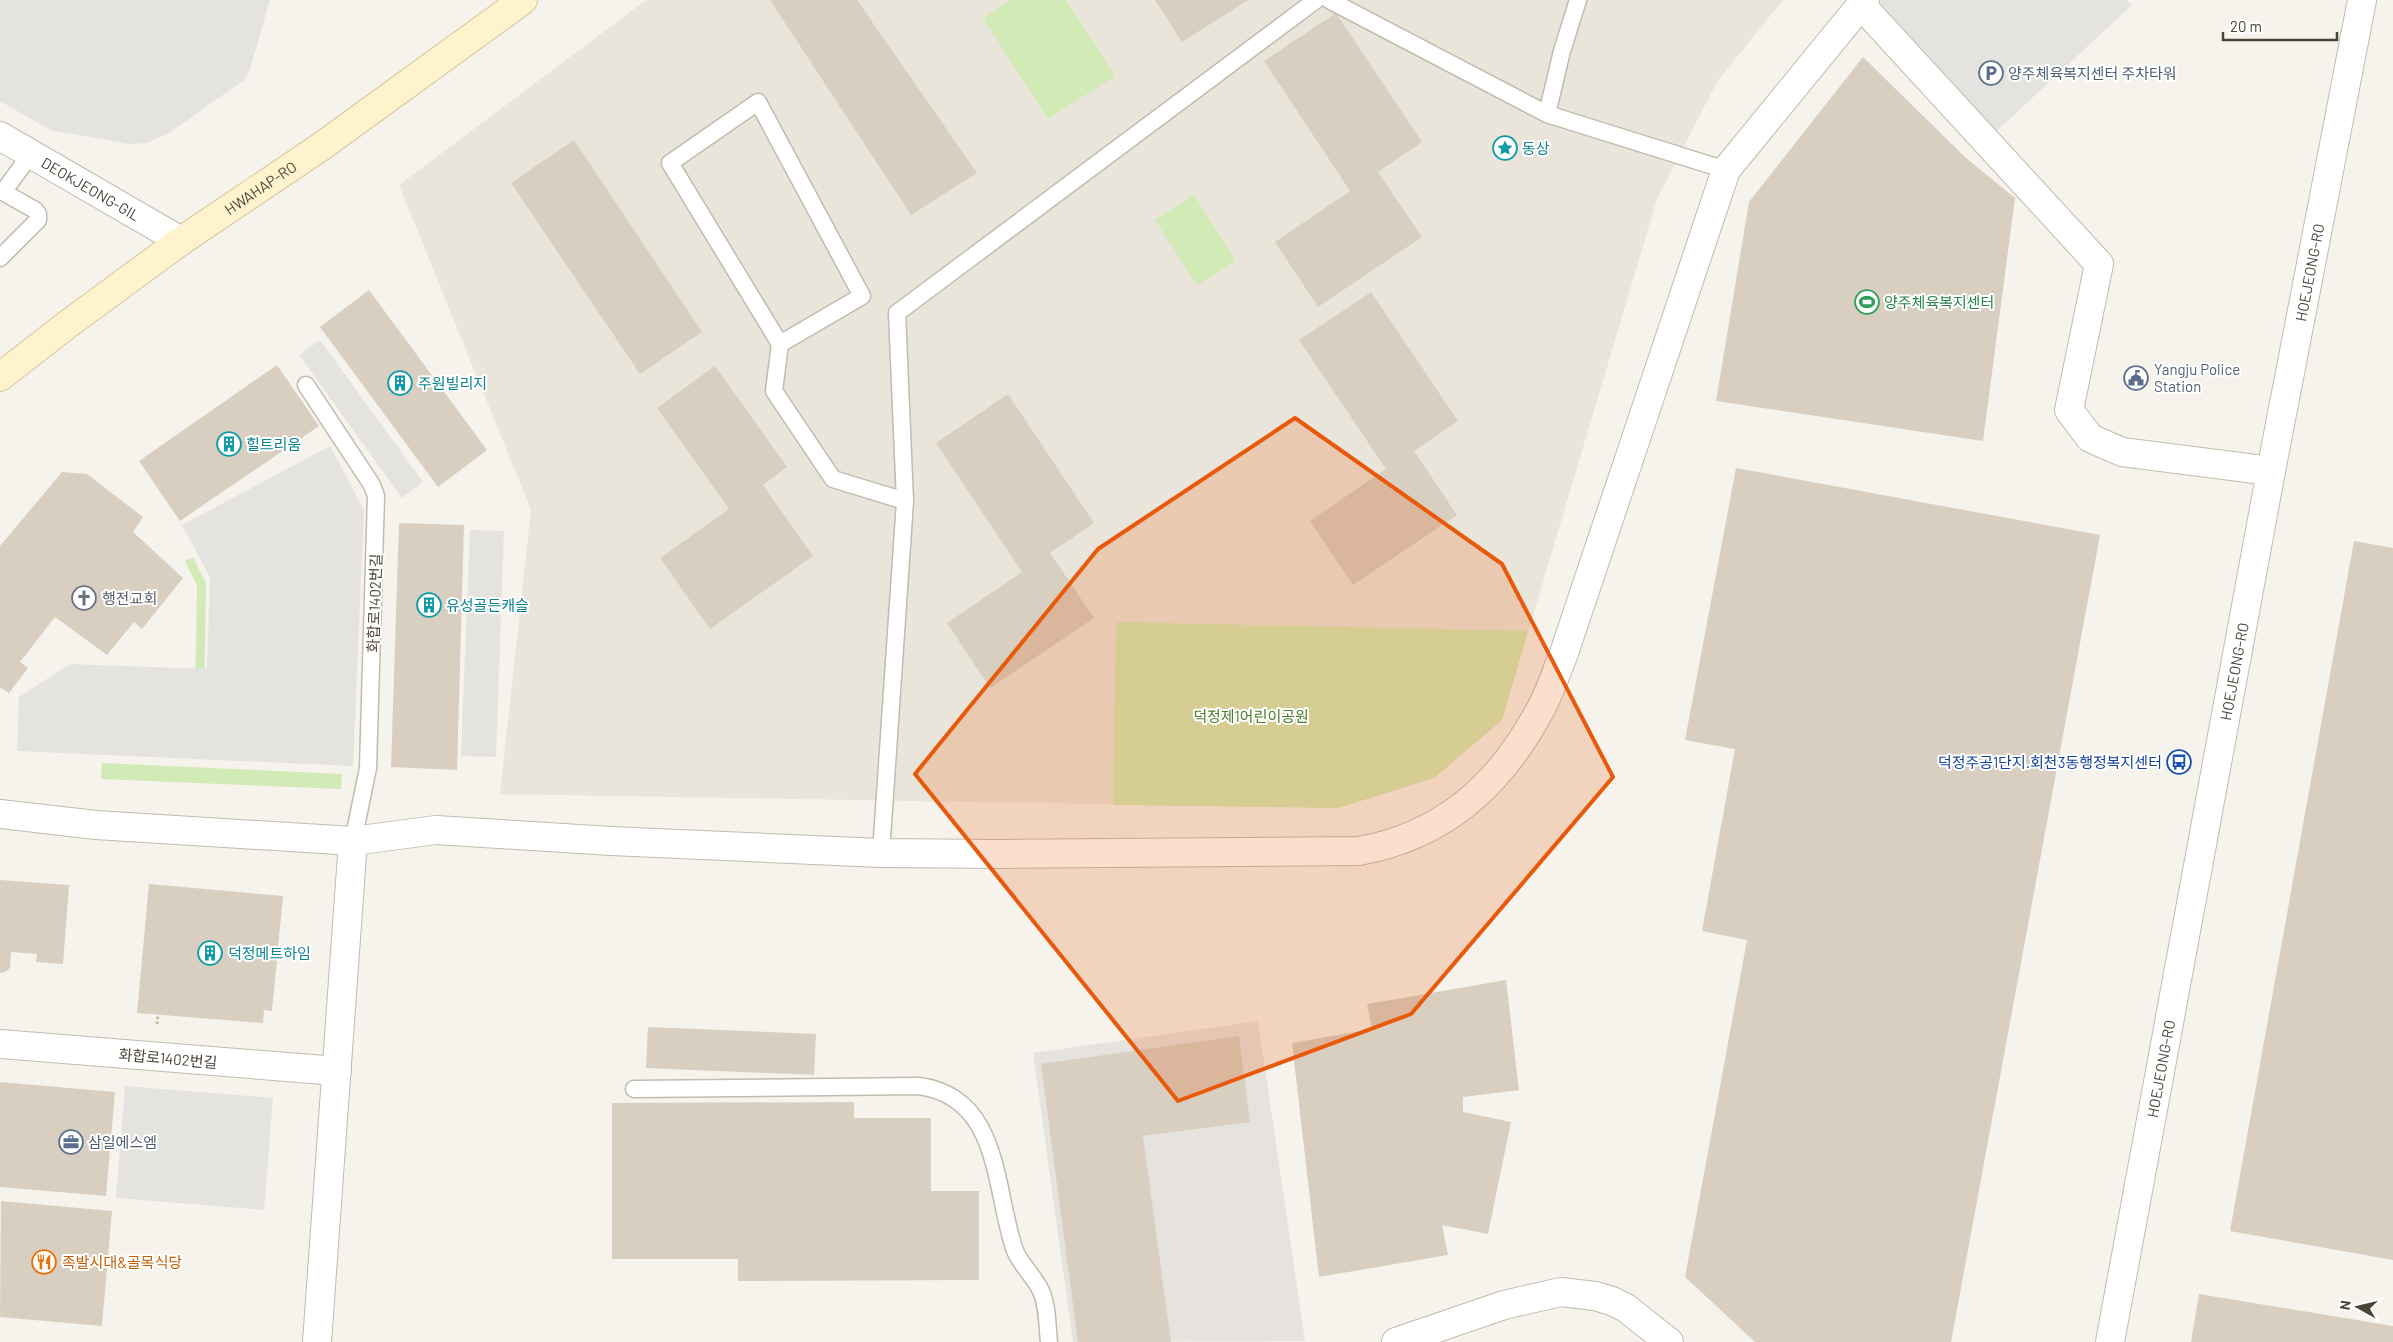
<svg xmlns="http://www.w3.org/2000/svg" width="2393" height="1342" font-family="Barlow,'Noto Sans KR',sans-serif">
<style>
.residential{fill:#eae5da}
.industrial{fill:#e6e2dd}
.green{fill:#d2eab5}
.parking{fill:#e5e3e0}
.building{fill:#d8cfc1}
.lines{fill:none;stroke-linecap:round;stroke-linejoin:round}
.lane-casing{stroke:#c2bbae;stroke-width:19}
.street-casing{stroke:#c2bbae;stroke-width:30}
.secondary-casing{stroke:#d6c79b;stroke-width:30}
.path{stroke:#c4b79f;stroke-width:3;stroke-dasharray:2.5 2.5;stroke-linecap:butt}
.lane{stroke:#fff;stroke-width:16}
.street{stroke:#fff;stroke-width:28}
.secondary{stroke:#fff3cd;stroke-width:28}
.marked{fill:#e8590c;fill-opacity:0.2;stroke:#e8590c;stroke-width:4;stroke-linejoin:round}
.labels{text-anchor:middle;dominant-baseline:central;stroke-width:4;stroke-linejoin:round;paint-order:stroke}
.service-label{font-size:15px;fill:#4e5e75;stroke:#fff;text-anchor:start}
.culture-label{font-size:15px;fill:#0d838f;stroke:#fff;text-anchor:start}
.street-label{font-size:15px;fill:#4b4439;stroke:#fff}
.leisure-label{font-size:15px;fill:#27864d;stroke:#fff;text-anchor:start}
.worship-label{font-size:15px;fill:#5b616d;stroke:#fff;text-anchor:start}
.park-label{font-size:15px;fill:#4a7f2a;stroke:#fff}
.transit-label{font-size:15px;fill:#164399;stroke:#fff;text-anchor:end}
.food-label{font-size:15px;fill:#c56008;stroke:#fff;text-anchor:start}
</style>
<rect width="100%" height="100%" fill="#f6f3ec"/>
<path class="residential" d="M646 0H1783L1717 82 1657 199 1502 720 1434 778 1338 808 500 794 531 510 399 185Z"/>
<path class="industrial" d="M1258 1021 1305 1341 1073 1342 1033 1053Z"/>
<path class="green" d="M1011 0H1066L1115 76 1048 119 983 18Z
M1194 195 1236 261 1197 285 1155 220Z
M193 557 206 583 204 697H195L197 586 185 561Z
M1116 622 1528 631 1502 720 1434 778 1338 808 1113 805Z
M102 763 342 774 341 789 101 779Z"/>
<path class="parking" d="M0 0H270L250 69 244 80 168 134 146 143 129 144 50 130 0 101Z
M1865 0H2127L2132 5 1986 141Z
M320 340 423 482 402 498 299 355Z
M330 446 364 510 353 766 17 751 19 697 70 664 207 669 210 577 182 525Z
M470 530 504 531 496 757 461 756Z
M125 1086 273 1098 264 1210 116 1198Z"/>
<path class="building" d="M770 0H857L977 173 911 215Z
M1155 0H1248L1182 42Z
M1336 13 1422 142 1378 172 1422 237 1318 307 1275 242 1350 191 1264 61Z
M1863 57 1966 158 2015 198 1983 441 1716 401 1749 202Z
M574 140 702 332 640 374 511 183Z
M369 290 487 450 438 487 320 327Z
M1371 292 1458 421 1414 451 1457 515 1353 585 1310 521 1386 469 1299 340Z
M277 365 319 426 180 521 139 461Z
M715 366 787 467 763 485 813 556 710 629 660 558 729 509 657 408Z
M1008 394 1094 523 1050 553 1094 618 990 688 947 623 1022 572 936 443Z
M1736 468 2100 535 1951 1342H1755L1685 1277 1747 940 1702 931 1735 749 1685 740Z
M62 472 87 474 143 517 133 532 183 578 142 629 134 622 107 655 55 617 20 662 28 668 9 693 0 687V546Z
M399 523 464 525 457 770 391 767Z
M2354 541 2393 548V1260L2230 1231Z
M0 880 69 885 63 964 36 962 37 954 11 952 10 968 5 972 0 973Z
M149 884 283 896 272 1011 264 1010 263 1023 137 1013Z
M1506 980 1519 1090 1463 1097V1112L1511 1122 1488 1234 1442 1225 1448 1255 1319 1277 1292 1043 1372 1029 1367 1004Z
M648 1027 816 1034 814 1075 646 1068Z
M1239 1036 1250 1122 1143 1136 1171 1342H1078L1041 1064Z
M0 1082 115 1092 106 1196 0 1187Z
M854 1102V1118H931V1191H979V1280L738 1281V1259H612V1103Z
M1 1201 112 1211 102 1326 0 1317Z
M2199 1294 2393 1326V1342H2191Z"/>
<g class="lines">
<g class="lane-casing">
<path id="lane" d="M1329 0 1547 114
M1578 0 1562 51 1547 114 1726 170
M0 190 3 192 31 154
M0 258 38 220V214L35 210 3 192
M780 344 862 296 758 102 670 163 780 344 774 391 833 479 905 501
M306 385 372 485 376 496 368 768 353 841
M881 853 905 501 897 313 1316 0
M634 1089 919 1086C1000 1097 994 1187 1014 1248 1019 1263 1033 1275 1040 1289 1048 1304 1047 1326 1049 1342"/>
</g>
<g class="street-casing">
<g id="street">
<path d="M1861 5 2099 264 2069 410 2090 438 2122 452 2271 471"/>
<path id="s1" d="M0 136 181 241"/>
<path d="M0 814 96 825 353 841 436 830 611 841 881 853 998 854 1359 851C1443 836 1499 786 1539 712 1549 695 1555 675 1563 656L1726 170 1865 0"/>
<path d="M0 1044 337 1071"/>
<path d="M317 1342 353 841"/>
<path d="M1396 1342 1504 1305 1561 1292 1595 1296 1612 1301 1626 1308 1669 1342"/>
<path id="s2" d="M2110 1342 2271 471 2362 0"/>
</g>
</g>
<g class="secondary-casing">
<g id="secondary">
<path id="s3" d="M0 377 68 324 181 241 322 146 523 0"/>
</g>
</g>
<path class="path" d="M157 1024 158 1014"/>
<use href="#lane" class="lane"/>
<use href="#street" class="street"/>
<use href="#secondary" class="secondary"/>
</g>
<path class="marked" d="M1295 418 1502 564 1613 777 1411 1014 1178 1101 915 774 1098 549Z"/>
<defs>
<g id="parking-ring" transform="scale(1.25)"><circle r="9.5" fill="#fff" stroke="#5c6f8a" stroke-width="1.5"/><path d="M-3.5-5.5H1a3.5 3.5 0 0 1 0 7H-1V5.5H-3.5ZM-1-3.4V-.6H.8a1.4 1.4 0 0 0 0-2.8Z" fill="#5c6f8a"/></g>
<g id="sight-ring" transform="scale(1.25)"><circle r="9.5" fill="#fff" stroke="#0f9aa8" stroke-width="1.5"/><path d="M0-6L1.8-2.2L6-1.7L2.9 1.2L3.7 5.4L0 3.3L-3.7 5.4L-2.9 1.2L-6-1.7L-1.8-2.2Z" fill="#0f9aa8"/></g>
<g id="stadium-ring" transform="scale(1.25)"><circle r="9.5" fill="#fff" stroke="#2e9e5b" stroke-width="1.5"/><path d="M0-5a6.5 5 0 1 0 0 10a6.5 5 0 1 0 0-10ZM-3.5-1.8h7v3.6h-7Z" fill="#2e9e5b"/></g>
<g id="civic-ring" transform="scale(1.25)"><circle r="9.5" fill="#fff" stroke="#5c6f8a" stroke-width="1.5"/><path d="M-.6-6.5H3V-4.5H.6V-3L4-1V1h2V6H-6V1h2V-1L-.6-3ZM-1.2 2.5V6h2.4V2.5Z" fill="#5c6f8a"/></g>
<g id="building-ring" transform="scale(1.25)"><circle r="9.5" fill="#fff" stroke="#0f9aa8" stroke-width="1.5"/><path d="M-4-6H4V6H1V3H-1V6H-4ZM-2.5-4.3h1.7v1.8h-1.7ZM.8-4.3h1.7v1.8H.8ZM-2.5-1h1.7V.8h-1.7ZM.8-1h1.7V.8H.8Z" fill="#0f9aa8"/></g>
<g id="church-ring" transform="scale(1.25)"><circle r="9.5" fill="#fff" stroke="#6b7280" stroke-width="1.5"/><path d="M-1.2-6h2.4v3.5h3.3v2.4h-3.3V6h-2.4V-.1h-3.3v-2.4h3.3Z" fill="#6b7280"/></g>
<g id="bus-ring" transform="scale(1.25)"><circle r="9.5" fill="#fff" stroke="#1a4fb4" stroke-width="1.5"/><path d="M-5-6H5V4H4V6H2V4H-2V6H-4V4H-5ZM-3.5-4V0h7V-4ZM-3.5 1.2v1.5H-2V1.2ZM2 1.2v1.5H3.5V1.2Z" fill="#1a4fb4"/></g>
<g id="office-ring" transform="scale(1.25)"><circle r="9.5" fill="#fff" stroke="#5c6f8a" stroke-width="1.5"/><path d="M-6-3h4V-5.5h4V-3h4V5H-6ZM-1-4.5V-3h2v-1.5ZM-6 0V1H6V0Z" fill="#5c6f8a"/></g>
<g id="restaurant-ring" transform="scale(1.25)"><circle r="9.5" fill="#fff" stroke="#e8710a" stroke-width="1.5"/><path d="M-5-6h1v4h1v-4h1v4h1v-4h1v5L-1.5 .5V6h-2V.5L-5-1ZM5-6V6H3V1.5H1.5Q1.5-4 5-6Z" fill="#e8710a"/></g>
</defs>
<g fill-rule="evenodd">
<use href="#parking-ring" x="1991" y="73"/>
<use href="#sight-ring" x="1505" y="148"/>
<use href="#stadium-ring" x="1867" y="302"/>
<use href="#civic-ring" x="2136" y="378"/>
<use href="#building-ring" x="400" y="383"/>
<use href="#building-ring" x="229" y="444"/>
<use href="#church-ring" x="84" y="598"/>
<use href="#building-ring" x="429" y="605"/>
<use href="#bus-ring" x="2179" y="762"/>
<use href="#building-ring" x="210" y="953"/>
<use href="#office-ring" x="71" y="1142"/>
<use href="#restaurant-ring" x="44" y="1262"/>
</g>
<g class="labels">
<g class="service-label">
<text x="2008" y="73">양주체육복지센터 주차타워</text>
<text x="2154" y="369">Yangju Police<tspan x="2154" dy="17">Station</tspan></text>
<text x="88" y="1142">삼일에스엠</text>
</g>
<g class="culture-label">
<text x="1522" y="148">동상</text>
<text x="418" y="383">주원빌리지</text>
<text x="246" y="444">힐트리움</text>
<text x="446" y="605">유성골든캐슬</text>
<text x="228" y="953">덕정메트하임</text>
</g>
<g class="street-label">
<text stroke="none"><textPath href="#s3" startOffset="322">HWAHAP-RO</textPath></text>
<text stroke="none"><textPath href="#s1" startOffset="105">DEOKJEONG-GIL</textPath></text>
<text stroke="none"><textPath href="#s2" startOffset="1088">HOEJEONG-RO</textPath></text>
<text transform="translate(374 603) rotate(-88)">화합로1402번길</text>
<text stroke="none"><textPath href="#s2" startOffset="682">HOEJEONG-RO</textPath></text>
<text transform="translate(168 1058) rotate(5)">화합로1402번길</text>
<text stroke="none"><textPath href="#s2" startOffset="278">HOEJEONG-RO</textPath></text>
</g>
<g class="leisure-label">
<text x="1884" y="302">양주체육복지센터</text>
</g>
<g class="worship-label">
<text x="102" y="598">행전교회</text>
</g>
<g class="park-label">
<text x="1251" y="716">덕정제1어린이공원</text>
</g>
<g class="transit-label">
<text x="2162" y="762">덕정주공1단지.회천3동행정복지센터</text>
</g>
<g class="food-label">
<text x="62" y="1262">족발시대&amp;골목식당</text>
</g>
</g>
<g transform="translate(2358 1307) rotate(278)" stroke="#ffffff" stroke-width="4" paint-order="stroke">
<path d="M0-4L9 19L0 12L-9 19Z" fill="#4b4439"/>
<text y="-8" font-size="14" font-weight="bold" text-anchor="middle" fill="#4b4439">N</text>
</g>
<path d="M2223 32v8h114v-8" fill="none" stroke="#4b4439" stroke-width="2.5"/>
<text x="2230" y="32" font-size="15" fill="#4b4439" stroke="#ffffff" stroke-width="4" paint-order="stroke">20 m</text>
</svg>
